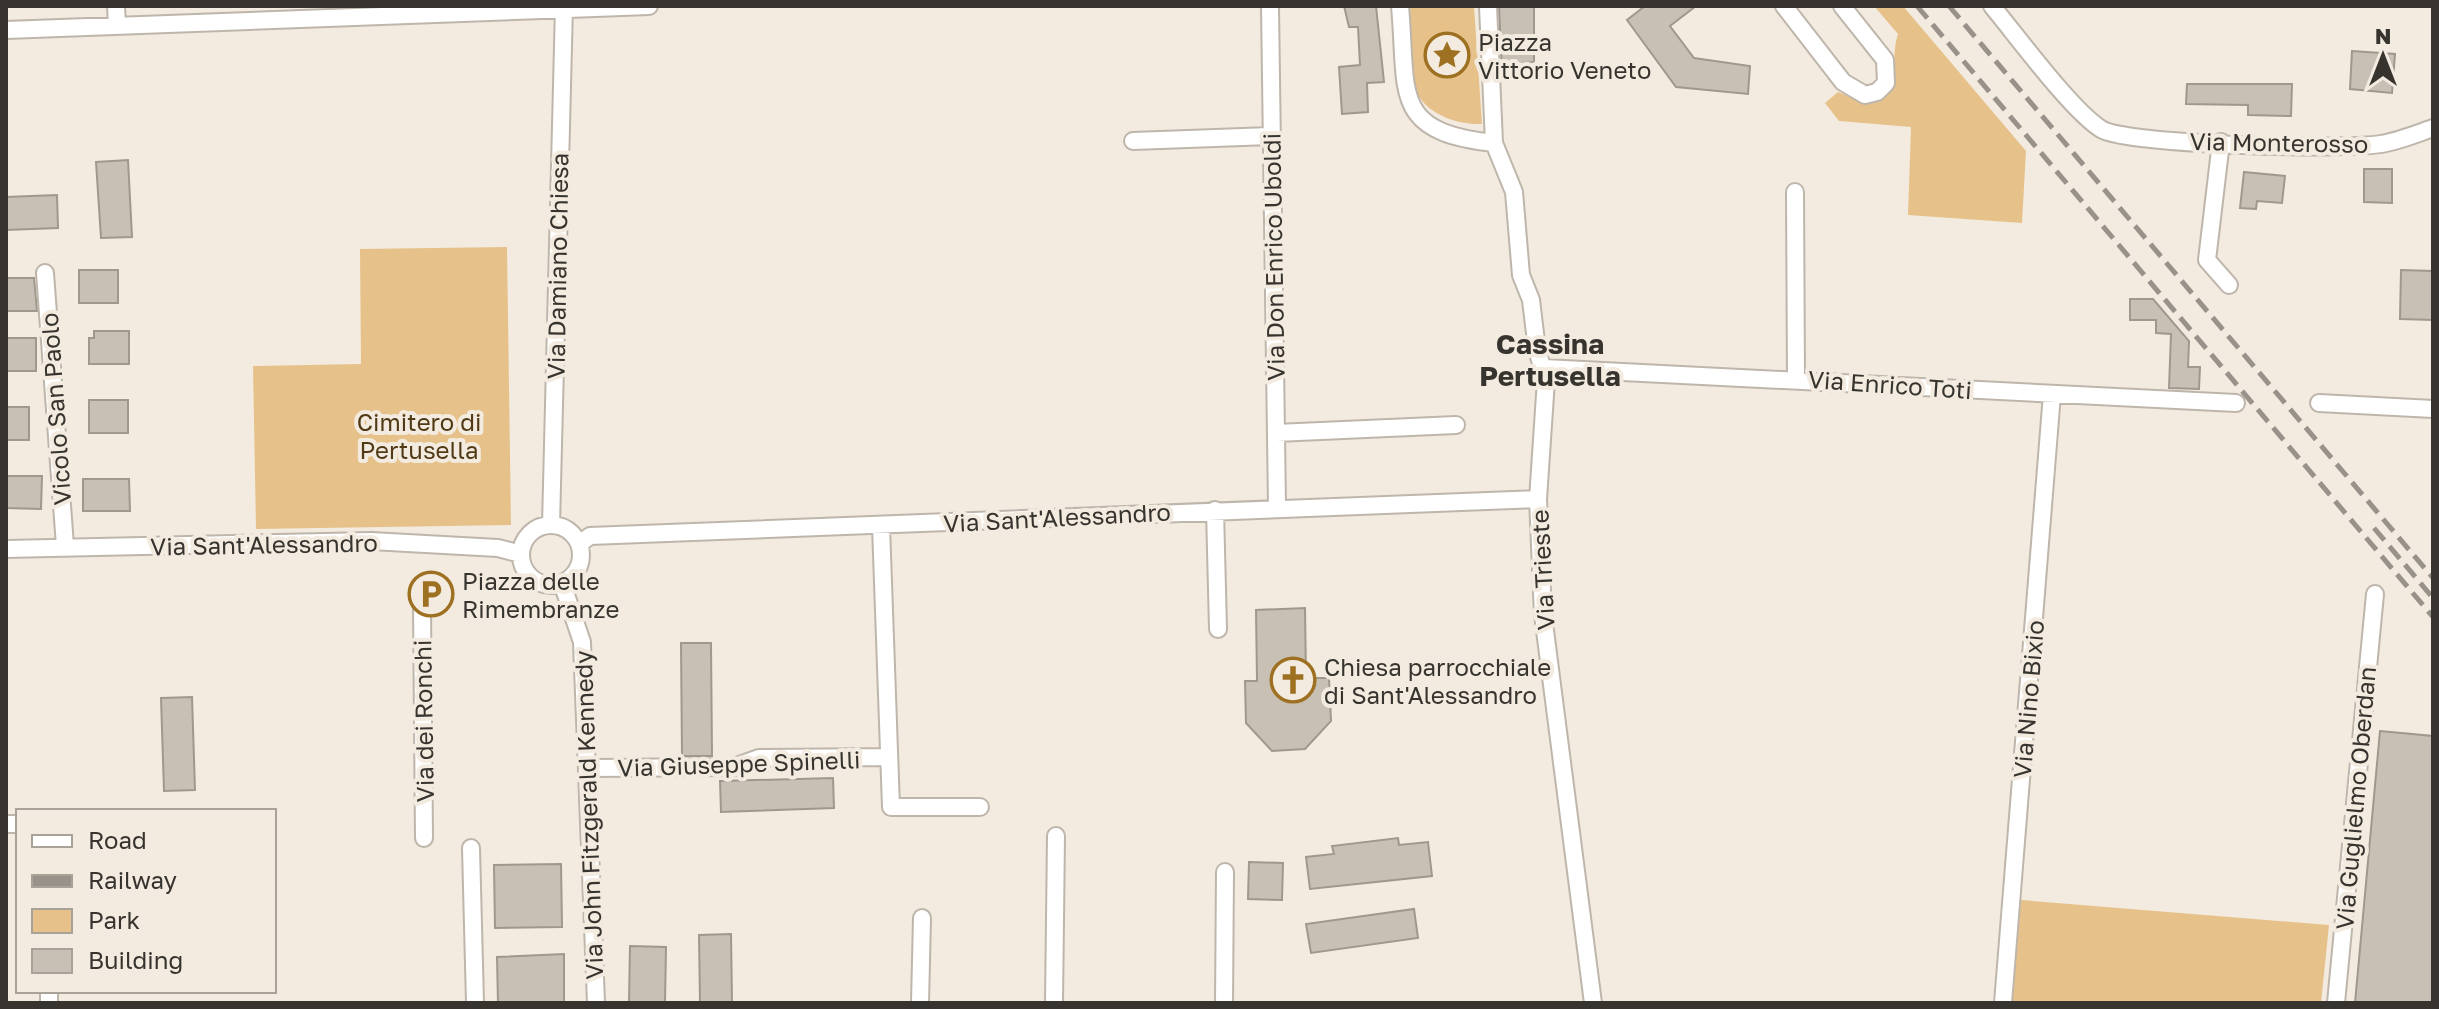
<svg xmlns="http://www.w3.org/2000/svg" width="2439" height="1009" font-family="'Golos Text',sans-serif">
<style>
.green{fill:#e6c28a}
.building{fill:#c8c0b5;stroke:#9f988d;stroke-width:2}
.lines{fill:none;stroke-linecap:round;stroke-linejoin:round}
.minor-casing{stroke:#beb6ab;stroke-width:20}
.minor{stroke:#fff;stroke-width:16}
.rail{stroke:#98928a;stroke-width:5;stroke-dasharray:16 8;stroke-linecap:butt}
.labels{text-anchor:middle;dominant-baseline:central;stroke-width:8;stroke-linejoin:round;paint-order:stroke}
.poi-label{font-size:24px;fill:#37342f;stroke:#f3ebe0;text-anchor:start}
.street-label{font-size:24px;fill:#37342f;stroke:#f3ebe0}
.park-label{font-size:24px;fill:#513a16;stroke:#f3ebe0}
.quarter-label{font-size:28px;font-weight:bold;fill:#37342f;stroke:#f3ebe0}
</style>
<rect width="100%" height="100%" fill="#f3ebe0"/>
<path class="green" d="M1410 6H1474L1482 124C1457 125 1424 114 1415 88 1408 68 1411 28 1410 6Z
M1874 6H1903L2026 151 2022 223 1908 215 1911 127 1839 121 1825 103 1838 92 1869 104C1906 89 1888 65 1898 34Z
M507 247 511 525 256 529 253 366 361 364 360 249Z
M2021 900 2329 925 2321 1003H2012Z"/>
<path class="building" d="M1344 6H1376L1384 82 1367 83 1368 112 1342 114 1339 67 1360 65 1358 27H1349Z
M1499 6H1534V62L1523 63V73L1502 74Z
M1645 6H1696L1670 26 1694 58 1750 66 1748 94 1676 87 1627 20Z
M2352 51 2395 54 2392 93 2350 89Z
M2187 84H2292L2291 116 2248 115V105L2186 104Z
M128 160 132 237 101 238 96 162Z
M2364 169H2392V203L2364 202Z
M2244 172 2285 176 2282 203 2257 201 2256 209 2240 208Z
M57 195 58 228 6 230V197Z
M79 270H118V303H79Z
M2401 270 2433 271V320L2400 319Z
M6 278H34L37 311H6Z
M2130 299H2153L2189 341 2188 367H2200L2199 389 2169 388 2171 334 2156 333V320H2130Z
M94 331H129V364H89V338H94Z
M6 338H36V371H6Z
M89 400H128V433H89Z
M6 407H29V440H6Z
M6 476H42L41 509 6 508Z
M83 479H129L130 511H83Z
M1305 608 1306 678H1329L1331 721 1305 749 1272 751 1246 723 1245 681H1257L1256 610Z
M681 643H711L712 756H682Z
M192 697 195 790 164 791 161 698Z
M2380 731 2433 736V1003H2355Z
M833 778 834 808 721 812 720 781Z
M1398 838 1399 845 1428 842 1432 876 1310 889 1306 857 1334 854 1332 846Z
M1249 862 1283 863 1282 900 1248 899Z
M561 864 562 927 495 928 494 865Z
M1414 909 1418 938 1311 953 1306 924Z
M731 934 732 1003H700L699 935Z
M630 946 666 947 665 1003H629Z
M564 954V1003H498L497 957Z"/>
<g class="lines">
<g class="minor-casing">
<path id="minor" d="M116 6 117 26
M1270 6 1277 507
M1400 6C1408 93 1390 132 1494 143
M1488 6 1494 143 1514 192 1521 275 1531 300 1537 350 1546 380 1538 499 1543 615 1593 1003
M1784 6 1843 82 1865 95 1877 92 1886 83 1885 60 1842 6
M1992 6C2017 36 2071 110 2101 129 2126 145 2344 150 2381 144 2399 141 2416 134 2433 128
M6 30 649 6
M1133 141 1270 136
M2221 142 2207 260 2229 285
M1795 192 1796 378
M45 273 65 546
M1544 368 2236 403
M2319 403 2433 409
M1276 433 1456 425
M1215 510 1218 629
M551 525 564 6
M521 555a30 30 0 1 1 60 0a30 30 0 1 1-60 0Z
M881 526 891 807H980
M579 544 590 536 1538 499
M6 549 371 541 498 548 521 554
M562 583 582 642 596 1003
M422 604 424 838
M589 768 734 767 759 758 889 757
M6 824H18
M471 848 475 1003
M49 991V1003
M920 1003 922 918
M1054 1003 1056 836
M1224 1003 1225 872
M2003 1003 2052 394
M2336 1003 2375 594"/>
</g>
<use href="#minor" class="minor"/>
<path class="rail" d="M1917 6 2433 617
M1949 6 2433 578
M2374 528 2433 598"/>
</g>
<defs>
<g id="sight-ring" transform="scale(2.3)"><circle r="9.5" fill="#f3ebe0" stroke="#9d7121" stroke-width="1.5"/><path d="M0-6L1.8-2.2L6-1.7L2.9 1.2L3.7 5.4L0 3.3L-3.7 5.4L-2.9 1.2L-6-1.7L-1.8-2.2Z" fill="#9d7121"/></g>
<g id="parking-ring" transform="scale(2.3)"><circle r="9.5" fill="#f3ebe0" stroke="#9d7121" stroke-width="1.5"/><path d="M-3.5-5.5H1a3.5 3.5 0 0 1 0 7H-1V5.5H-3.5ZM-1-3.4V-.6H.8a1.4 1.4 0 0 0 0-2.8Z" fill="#9d7121"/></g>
<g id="church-ring" transform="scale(2.3)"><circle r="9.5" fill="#f3ebe0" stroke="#9d7121" stroke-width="1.5"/><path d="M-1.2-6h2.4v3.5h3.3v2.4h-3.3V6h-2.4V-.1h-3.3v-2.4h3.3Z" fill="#9d7121"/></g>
</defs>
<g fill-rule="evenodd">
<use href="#sight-ring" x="1447" y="55"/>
<use href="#parking-ring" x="431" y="594"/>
<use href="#church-ring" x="1293" y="680"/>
</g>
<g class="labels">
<g class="poi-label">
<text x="1478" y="41">Piazza<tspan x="1478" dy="28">Vittorio Veneto</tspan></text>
<text x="462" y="580">Piazza delle<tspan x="462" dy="28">Rimembranze</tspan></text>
<text x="1324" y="666">Chiesa parrocchiale<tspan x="1324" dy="28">di Sant'Alessandro</tspan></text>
</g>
<g class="street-label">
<text transform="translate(2279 142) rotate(1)">Via Monterosso</text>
<text transform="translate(1273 257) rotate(-91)">Via Don Enrico Uboldi</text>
<text transform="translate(557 266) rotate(-89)">Via Damiano Chiesa</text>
<text transform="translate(1890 384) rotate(4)">Via Enrico Toti</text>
<text transform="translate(55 409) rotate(-94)">Vicolo San Paolo</text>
<text transform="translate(1057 517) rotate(-3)">Via Sant'Alessandro</text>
<text transform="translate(264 544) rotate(-1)">Via Sant'Alessandro</text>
<text transform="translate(1542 570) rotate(-93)">Via Trieste</text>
<text transform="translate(2028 699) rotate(-85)">Via Nino Bixio</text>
<text transform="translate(423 721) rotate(-91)">Via dei Ronchi</text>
<text transform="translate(739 763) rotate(-2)">Via Giuseppe Spinelli</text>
<text transform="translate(2355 798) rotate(-85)">Via Guglielmo Oberdan</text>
<text transform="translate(588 815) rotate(-92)">Via John Fitzgerald Kennedy</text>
</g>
<g class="park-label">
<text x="419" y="421">Cimitero di<tspan x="419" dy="28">Pertusella</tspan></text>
</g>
<g class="quarter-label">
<text x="1550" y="343">Cassina<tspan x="1550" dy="32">Pertusella</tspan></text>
</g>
</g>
<rect width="2439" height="1009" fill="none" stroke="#37342f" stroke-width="16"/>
<rect x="16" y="809" width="260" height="184" fill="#f3ebe0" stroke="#a8a299" stroke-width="2"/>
<rect x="32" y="835" width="40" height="12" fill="#ffffff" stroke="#a8a299" stroke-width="2"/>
<text x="88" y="849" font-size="24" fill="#37342f">Road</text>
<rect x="32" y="875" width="40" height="12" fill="#98928a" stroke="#a8a299" stroke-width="2"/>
<text x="88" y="889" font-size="24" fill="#37342f">Railway</text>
<rect x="32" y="909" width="40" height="24" fill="#e6c28a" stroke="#a8a299" stroke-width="2"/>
<text x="88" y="929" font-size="24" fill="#37342f">Park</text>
<rect x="32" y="949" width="40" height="24" fill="#c8c0b5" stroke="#a8a299" stroke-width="2"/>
<text x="88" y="969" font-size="24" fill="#37342f">Building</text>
<g transform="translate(2383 56)" stroke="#f3ebe0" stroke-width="6" paint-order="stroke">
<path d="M0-6L14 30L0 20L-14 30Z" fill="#37342f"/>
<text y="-12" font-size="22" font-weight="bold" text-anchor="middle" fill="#37342f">N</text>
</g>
</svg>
